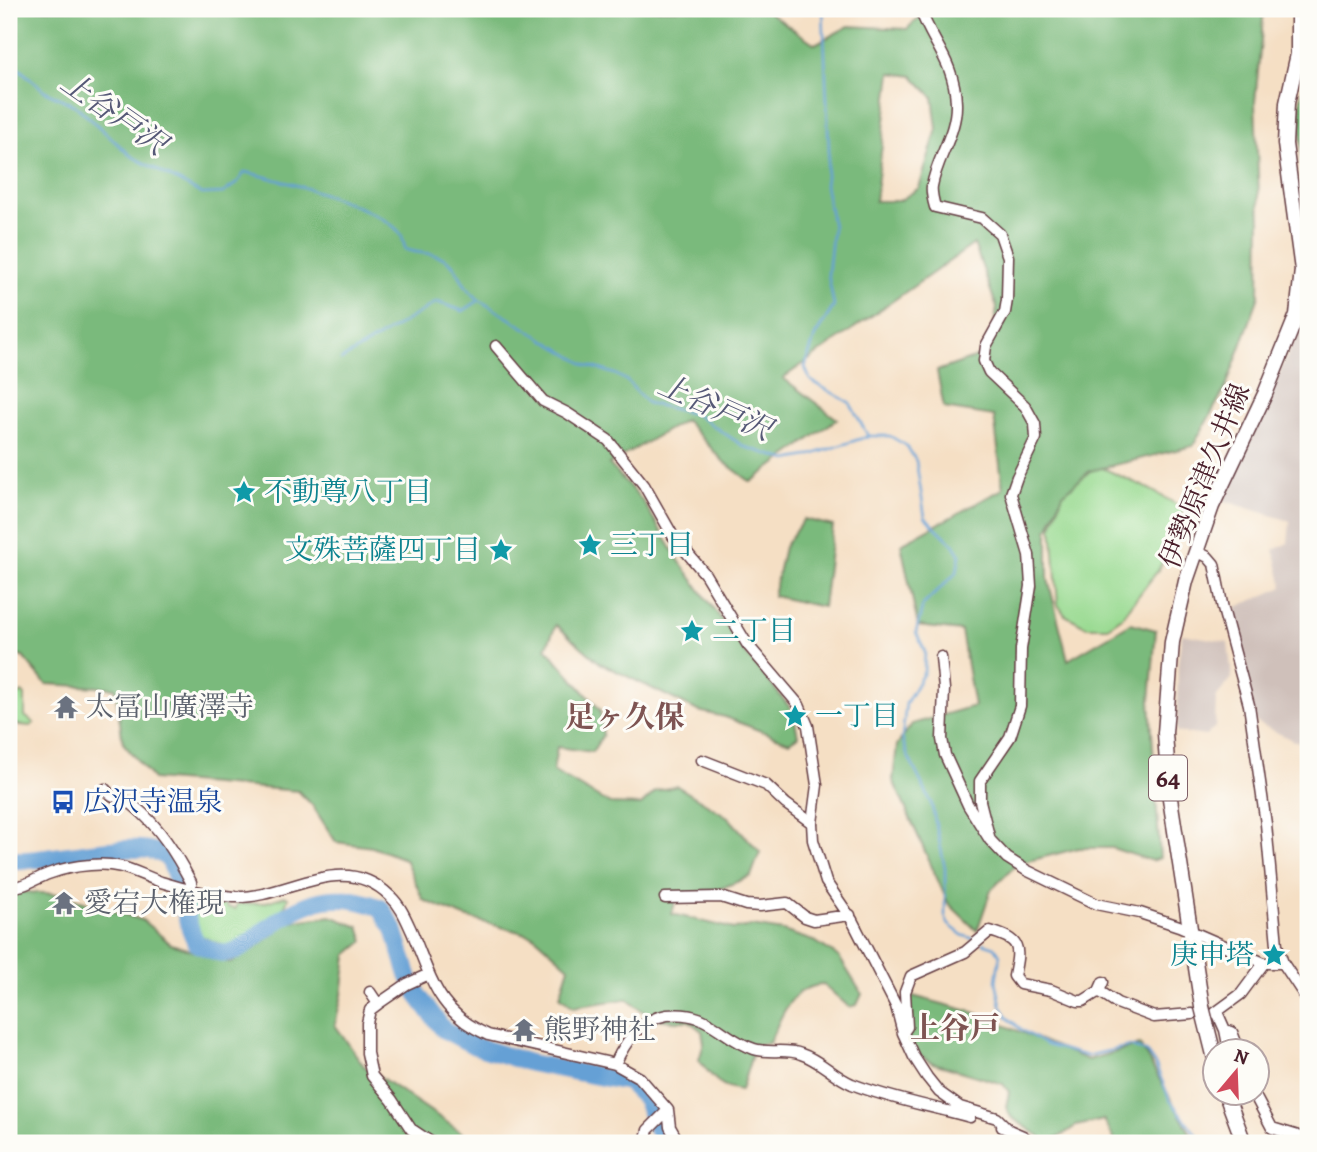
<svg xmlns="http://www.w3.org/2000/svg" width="1317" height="1152" font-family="Alegreya,'Noto Serif JP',serif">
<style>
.industrial{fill:#cfc0ba}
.green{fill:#99da91;stroke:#727c5e;stroke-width:2}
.forest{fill:#7aba7b;stroke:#626c53;stroke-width:2;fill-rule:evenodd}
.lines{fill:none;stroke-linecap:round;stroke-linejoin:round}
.stream{stroke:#65a0d5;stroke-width:2.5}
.river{stroke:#65a0d5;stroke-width:18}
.minor-casing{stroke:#643c42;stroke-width:13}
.major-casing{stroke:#643c42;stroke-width:17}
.minor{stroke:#fff;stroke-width:10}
.major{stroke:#fff;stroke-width:14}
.major-bridge-casing{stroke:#643c42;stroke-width:17;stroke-linecap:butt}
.major-bridge{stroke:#fff;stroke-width:14}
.labels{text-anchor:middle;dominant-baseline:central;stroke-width:6;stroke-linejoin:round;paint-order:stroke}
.shield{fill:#fdfcf7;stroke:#806168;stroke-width:2}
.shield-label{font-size:26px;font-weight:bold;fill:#4a1f2b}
.street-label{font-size:28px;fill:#4a1f2b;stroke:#fdfcf7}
.culture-label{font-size:28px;fill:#0d838f;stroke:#fdfcf7;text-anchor:start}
.worship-label{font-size:28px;fill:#5b616d;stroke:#fdfcf7;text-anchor:start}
.transit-label{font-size:28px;fill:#164399;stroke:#fdfcf7;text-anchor:start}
.water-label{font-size:30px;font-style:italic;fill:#565977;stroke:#fdfcf7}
.neighbourhood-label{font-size:30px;font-weight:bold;fill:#7e5452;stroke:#fdfcf7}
</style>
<rect width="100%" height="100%" fill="#fdfcf7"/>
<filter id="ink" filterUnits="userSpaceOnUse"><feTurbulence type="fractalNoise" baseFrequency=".0143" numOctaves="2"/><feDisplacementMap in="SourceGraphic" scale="14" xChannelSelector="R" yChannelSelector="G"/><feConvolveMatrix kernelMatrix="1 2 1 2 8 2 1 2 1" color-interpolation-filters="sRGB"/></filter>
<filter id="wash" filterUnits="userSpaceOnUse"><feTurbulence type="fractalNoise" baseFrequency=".00686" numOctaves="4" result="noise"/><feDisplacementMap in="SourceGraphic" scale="28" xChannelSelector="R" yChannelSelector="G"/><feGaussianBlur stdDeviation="1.57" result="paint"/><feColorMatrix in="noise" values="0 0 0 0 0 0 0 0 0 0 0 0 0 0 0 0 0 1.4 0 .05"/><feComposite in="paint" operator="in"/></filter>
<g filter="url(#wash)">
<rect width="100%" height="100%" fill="#f5dfc4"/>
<path class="industrial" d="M1305 302H1308V574L1304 610H1308L1307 743 1294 741 1256 722 1230 610 1283 587 1274 550 1288 543 1290 521 1222 500 1252 430 1296 338Z
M1182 634 1228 642 1232 678 1216 697 1215 727 1206 736 1177 732 1178 664Z"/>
<path class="green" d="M1087 461 1149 489 1183 508 1179 528 1159 569 1122 617 1108 627H1087L1065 615 1058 605 1052 526 1069 475Z
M22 692 25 695V716L34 723 31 726 9 724V695L16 697Z
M285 896 288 898 283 911 258 928 247 940 230 948 195 934 189 920 188 898 219 906 220 903 226 904V907L235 909 237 904 263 903Z"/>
<path class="forest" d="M9 9H764L815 44 849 26 907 29 928 9H1264L1255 102 1260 221 1259 296 1226 387 1193 446 1090 471 1063 494 1048 530V579L1068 660 1131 623 1156 630 1150 701 1160 858 1152 861 1112 848H1079L1017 864 991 890 977 931 948 903 893 780 897 745 912 724 974 706 961 631 918 626 901 544 1003 489 994 416 944 408 937 371 977 357 991 345 997 308 974 244 783 378 837 419 751 482 724 462 685 420 609 464 642 500 680 562 747 655 793 711 798 736 789 742 725 717 698 711 600 663 556 625 546 648 600 710 603 735 592 752 557 747 553 771 610 804 641 805 656 791 677 786 728 817 760 852 751 876 720 889 677 894 672 914 734 929 752 926 783 931 816 942 839 957 862 994 857 1005 849 1007 824 985C789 986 783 1015 769 1043L755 1045 741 1090C719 1088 712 1077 699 1060L704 1043 702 1031 689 1021C659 1022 650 1019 627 999L573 1007 560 996 569 967 534 936 465 917 423 900 405 859 372 847 336 842 312 805 298 791 153 779 123 743 115 688 46 684 23 657 9 654ZM891 73 913 76 933 97 937 129 919 188 899 201H875Z
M1308 57V175L1302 171 1300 104Z
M804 519 833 526 823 607 773 596 784 547Z
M9 891 58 894 142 920 171 944 231 963 254 949 289 922 331 916 359 927 364 941 347 955 342 995 335 1025 364 1066 461 1132 467 1143H9Z
M909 995 973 1012 1088 1060 1140 1045 1196 1143H1116L1104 1120 1076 1126 1050 1143 1011 1117 1006 1107 1009 1092 1003 1084 933 1063 903 1047 894 1011Z"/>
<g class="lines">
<path class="stream" d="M823 9 829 150 825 185 833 227 828 274 834 306 815 336 805 367 810 380 850 403 868 436
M1308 21V27
M9 60 45 91 76 106 131 156 202 194 223 193 237 183 245 172C278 179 381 207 400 233 403 237 404 244 405 249 417 254 427 252 438 256 453 260 457 271 464 283 467 289 474 295 479 300L586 365 615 374 627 381 647 403 695 414 745 447 787 460 808 456 869 436H890L907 446 916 461 925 517 953 544 960 555 957 572 923 605 916 632 925 652 924 672 906 703 902 738 907 754 931 802 945 868V916L948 924 962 935 974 939
M1308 161V165
M341 360 437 302 463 311 478 301
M983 943 995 947 1000 955 996 981 1001 1005 1008 1018 1022 1030 1046 1045 1087 1056 1130 1046 1146 1052 1156 1066 1170 1100 1203 1143"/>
<path class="river" d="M9 859C40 867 152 830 170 862 183 886 182 917 197 944 204 946 215 953 223 953 235 955 247 944 256 937 297 905 329 886 381 908L394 929 408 975 419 997 443 1029 475 1046 530 1063 628 1082 645 1098 663 1143"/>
</g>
</g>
<g filter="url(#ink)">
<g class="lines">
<g class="minor-casing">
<path id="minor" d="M920 9C932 43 955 63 956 103 957 133 937 157 932 186 931 192 933 200 935 207L982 218 1000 234 1008 257 1007 300 1005 312 986 346 984 361 989 372 1025 406 1035 424 1036 438 1017 477 1011 494 1029 555 1031 586 1021 649 1020 706 1010 737 980 781V801L990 840
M496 346 543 401 567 413 608 440 644 485 673 536 705 574 747 644 799 705 808 726 817 785 812 823 813 840 826 882 852 920 896 1006 903 1033 914 1057 927 1077 939 1092 960 1107 997 1118 1008 1129
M1196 551 1208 557 1214 564 1223 609 1249 705 1266 824 1277 945 1283 963 1308 1001
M941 657 944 689 942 739 945 755 968 805 990 840 1007 858 1026 870 1096 904 1140 913 1179 926 1264 963H1283
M702 760 766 785 786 804 812 823
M105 789C112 799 125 798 134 806 159 826 176 854 191 882V889
M9 887C23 888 35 879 48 874 61 869 76 866 90 865 121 862 134 872 161 882 183 889 210 895 234 897 288 899 342 849 390 896 401 906 406 919 412 932 432 979 437 1012 488 1035L615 1064 640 1078 668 1110 670 1127 679 1143
M665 898 721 897 746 905 760 906 787 903 805 917 814 920 850 915
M1099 991 1117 1003 1154 1017 1192 1014
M370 992 378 1004 407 984 429 974
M378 1004 370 1010 367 1023V1053L372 1076 392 1100 411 1129 432 1143
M1217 1012 1225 1030 1229 1050
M1215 1013 1241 994 1264 963
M1225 1030 1232 1032 1239 1050
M904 1031 907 1027 905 992 911 976 965 952 990 931C1021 940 1020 946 1014 976L1020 984 1051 990 1078 1001H1083L1099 991 1103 982
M615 1064C625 1042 640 1019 667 1015 710 1010 719 1037 754 1049 769 1054 786 1048 801 1054 820 1060 833 1076 852 1084 890 1099 931 1106 970 1117
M1253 1092 1272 1128 1308 1139
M1002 1127 1023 1136 1033 1143
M645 1143 648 1130 668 1110"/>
</g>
<g class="major-casing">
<path id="major" d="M1202 1007 1169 792 1165 733 1172 642 1186 581 1212 506 1265 394 1297 315 1302 270 1285 144 1287 103 1298 54V9
M1225 1092 1244 1143"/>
</g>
<use href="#minor" class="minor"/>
<use href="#major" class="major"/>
<g class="major-bridge-casing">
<path id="major-bridge" d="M1202 1007 1216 1063"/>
</g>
<use href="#major-bridge" class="major-bridge"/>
</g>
</g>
<defs>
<g id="sight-bare" transform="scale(1.89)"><path d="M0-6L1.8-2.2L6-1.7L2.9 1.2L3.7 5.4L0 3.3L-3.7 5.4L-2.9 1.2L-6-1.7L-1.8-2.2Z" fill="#0f9aa8" stroke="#fdfcf7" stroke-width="2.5" paint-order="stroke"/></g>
<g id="temple-bare" transform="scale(1.89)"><path d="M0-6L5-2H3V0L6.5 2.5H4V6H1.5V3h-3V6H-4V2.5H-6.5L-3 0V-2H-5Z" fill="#6b7280" stroke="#fdfcf7" stroke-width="2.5" paint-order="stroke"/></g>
<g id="bus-bare" transform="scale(1.89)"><path d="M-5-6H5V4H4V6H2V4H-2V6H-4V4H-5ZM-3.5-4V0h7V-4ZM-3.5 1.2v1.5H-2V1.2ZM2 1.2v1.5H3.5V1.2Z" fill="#1a4fb4" stroke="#fdfcf7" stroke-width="2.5" paint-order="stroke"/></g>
</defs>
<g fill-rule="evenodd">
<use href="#sight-bare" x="244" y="492"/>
<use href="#sight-bare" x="590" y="545"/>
<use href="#sight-bare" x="501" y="550"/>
<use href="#sight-bare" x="692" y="631"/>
<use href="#temple-bare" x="66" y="707"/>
<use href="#sight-bare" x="795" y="716"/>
<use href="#bus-bare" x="63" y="802"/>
<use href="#temple-bare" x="64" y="903"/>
<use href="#sight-bare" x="1274" y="955"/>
<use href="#temple-bare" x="524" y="1030"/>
</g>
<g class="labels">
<rect class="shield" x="1149" y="755.5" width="38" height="45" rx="5"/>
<g class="shield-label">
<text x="1168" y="778">64</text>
</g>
<g class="street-label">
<text transform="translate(1205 476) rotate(-68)">伊勢原津久井線</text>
</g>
<g class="culture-label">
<text x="264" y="492">不動尊八丁目</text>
<text x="610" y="545">三丁目</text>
<text x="481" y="550" text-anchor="end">文殊菩薩四丁目</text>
<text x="712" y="631">二丁目</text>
<text x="815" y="716">一丁目</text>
<text x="1254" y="955" text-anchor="end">庚申塔</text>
</g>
<g class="worship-label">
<text x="86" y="707">太冨山廣澤寺</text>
<text x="84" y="903">愛宕大権現</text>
<text x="544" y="1030">熊野神社</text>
</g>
<g class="transit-label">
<text x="83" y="802">広沢寺温泉</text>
</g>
<g class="water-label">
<text transform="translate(114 113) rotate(35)">上谷戸沢</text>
<text transform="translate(715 407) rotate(24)">上谷戸沢</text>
</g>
<g class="neighbourhood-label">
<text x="625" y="717">足ヶ久保</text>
<text x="955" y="1028">上谷戸</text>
</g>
</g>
<rect width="1317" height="1152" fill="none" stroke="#fdfcf7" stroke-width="35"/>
<g transform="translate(1236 1072) rotate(19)"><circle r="33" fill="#fdfcf7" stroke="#b5a4a5" stroke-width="2"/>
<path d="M0-5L12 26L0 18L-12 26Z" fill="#d1495b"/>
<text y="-10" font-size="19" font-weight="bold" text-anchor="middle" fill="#4a1f2b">N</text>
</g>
</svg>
